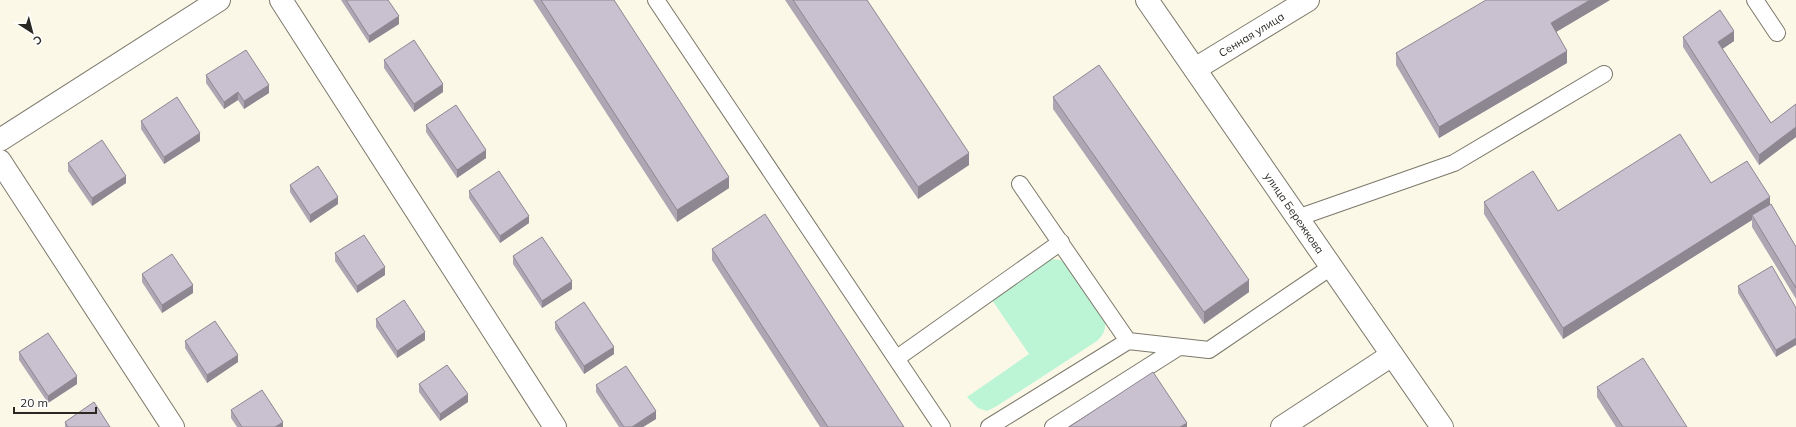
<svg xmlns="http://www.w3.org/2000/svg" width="1796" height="427" font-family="Mulish,sans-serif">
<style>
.green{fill:#bcf5d6}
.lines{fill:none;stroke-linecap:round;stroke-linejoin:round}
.lane-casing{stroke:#7c786a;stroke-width:18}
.street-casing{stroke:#7c786a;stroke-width:24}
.secondary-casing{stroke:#7c786a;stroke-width:24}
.lane{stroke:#fff;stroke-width:16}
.street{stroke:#fff;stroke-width:22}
.secondary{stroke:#fff;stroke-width:22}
.wall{fill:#aea6b3}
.shaded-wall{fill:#8d8792}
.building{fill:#cac1d0;stroke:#8d8792}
.labels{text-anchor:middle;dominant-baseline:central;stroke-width:3;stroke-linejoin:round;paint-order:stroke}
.street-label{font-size:11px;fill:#2a2822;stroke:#fff}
</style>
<rect width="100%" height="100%" fill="#fcf8e8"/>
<path class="green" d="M1052 259 1060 260 1068 266 1104 318C1107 329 1104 334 1097 341L997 406 987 411 978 408 967 397 1029 354 992 300 1043 263Z"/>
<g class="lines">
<g class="lane-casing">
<path id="lane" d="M656 0 942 427
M1755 0 1777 33
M1020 184 1128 341
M1297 218 1454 163 1604 74
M897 358 1061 242
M989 427 1128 341 1209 350 1331 267
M1053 427 1179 347"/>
</g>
<g class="street-casing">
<g id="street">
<path d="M281 0 555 427"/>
<path id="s1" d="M1195 69 1308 0"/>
<path d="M0 140 219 0"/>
<path d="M0 161 173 427"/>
</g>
</g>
<g class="secondary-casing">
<g id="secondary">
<path id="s2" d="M1147 0 1442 427"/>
<path d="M1282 427 1392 355"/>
</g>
</g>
<use href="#lane" class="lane"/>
<use href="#street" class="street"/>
<use href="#secondary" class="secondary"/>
</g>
<path class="wall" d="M341 0H388L399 24 369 43Z
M533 0H614L729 188 677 222Z
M785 0H867L969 165 918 199Z
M1610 0 1556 32 1567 63 1439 138 1396 65V53Z
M1683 37 1734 41 1722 49 1771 123 1796 104V137L1759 165 1683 47Z
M384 60 443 92 414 112 384 68Z
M206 75 269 93 244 109 238 100 224 109 206 83Z
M1053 97 1249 292 1204 324 1053 109Z
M141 121 200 141 164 164 141 129Z
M426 125 486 158 457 178 426 132Z
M68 163 126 183 92 206 68 171Z
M1711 183 1770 205 1796 247V299L1752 227V220L1563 339 1484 214V202L1558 211Z
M290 185 338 204 310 223 290 192Z
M469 191 529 223 500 243 469 198Z
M712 249 904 427H820L712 260Z
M335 253 385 275 357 293 335 261Z
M513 256 572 289 542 308 513 264Z
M142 274 193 293 162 313 142 282Z
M1738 286 1796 308 1776 357 1738 293Z
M376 319 425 340 397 358 376 327Z
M555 322 614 354 584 374 555 329Z
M185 341 238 362 207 383 185 348Z
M19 352 77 384 48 403 19 360Z
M419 384 468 402 440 421 419 392Z
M596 385 656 419 643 427H619L596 392Z
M1597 387 1687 427H1616L1597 397Z
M231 410 283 427H237L231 418Z
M65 422 110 427H65Z"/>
<path class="shaded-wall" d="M1590 0H1610L1551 35V23Z
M399 16V24L369 43V36Z
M1734 31V41L1718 52V42Z
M1567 51V63L1439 138V127Z
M443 84V92L414 112V104Z
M269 85V93L244 109V101Z
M238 92V100L224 109V102Z
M1796 127V137L1759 165V155Z
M200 133V141L164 164V157Z
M486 150V158L457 178V170Z
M969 153V165L918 199V187Z
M126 176V183L92 206V198Z
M729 177V188L677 222V210Z
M338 197V204L310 223V215Z
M1770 197V209L1752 215V220L1563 339V328Z
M529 216V223L500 243V236Z
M385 267V275L357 293V286Z
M1249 280V292L1204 324V312Z
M572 281V289L542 308V301Z
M193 285V293L162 313V305Z
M425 332V340L397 358V351Z
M1796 338V345L1776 357V350Z
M614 347V354L584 374V366Z
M238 355V362L207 383V375Z
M77 376V384L48 403V396Z
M468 394V402L440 421V414Z
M656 411V419L643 427H632Z
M283 422V427H275Z
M1187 423V427H1180Z"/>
<path class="building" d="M346 0H388L399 16 369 36Z
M541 0H614L729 177 677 210Z
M793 0H867L969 153 918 187Z
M1486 0H1590L1551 23 1567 51 1439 127 1396 53Z
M1720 10 1734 31 1718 42 1771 123 1796 104V127L1759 155 1683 37Z
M414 40 443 84 414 104 384 60Z
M246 50 269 85 244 101 238 92 224 102 206 75Z
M1099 65 1249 280 1204 312 1053 97Z
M177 97 200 133 164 157 141 121Z
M456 105 486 150 457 170 426 125Z
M1680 134 1711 183 1747 161 1770 197 1563 328 1484 202 1533 171 1558 211Z
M102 140 126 176 92 198 68 163Z
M318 166 338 197 310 215 290 185Z
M499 171 529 216 500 236 469 191Z
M1771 204 1796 247V288L1752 215Z
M765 214 904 427H828L712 249Z
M364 235 385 267 357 286 335 253Z
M542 237 572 281 542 301 513 256Z
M172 254 193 285 162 305 142 274Z
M1772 266 1796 308V338L1776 350 1738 286Z
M404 300 425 332 397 351 376 319Z
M584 302 614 347 584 366 555 322Z
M215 321 238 355 207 375 185 341Z
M48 333 77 376 48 396 19 352Z
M1643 358 1687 427H1623L1597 387Z
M447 365 468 394 440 414 419 384Z
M626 366 656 411 632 427H624L596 385Z
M1153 372 1187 423 1180 427H1069Z
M262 390 283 422 275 427H242L231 410Z
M94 402 110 427H68L65 422Z"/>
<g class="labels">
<g class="street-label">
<text stroke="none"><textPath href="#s1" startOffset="66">Сенная улица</textPath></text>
<text stroke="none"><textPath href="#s2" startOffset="259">улица Бережкова</textPath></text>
</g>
</g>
<g transform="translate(32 32) rotate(144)" stroke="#ffffff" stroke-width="3" paint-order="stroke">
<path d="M0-3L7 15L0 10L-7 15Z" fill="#2a2822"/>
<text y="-6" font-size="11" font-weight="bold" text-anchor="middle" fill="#2a2822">С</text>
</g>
<path d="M14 407v6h82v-6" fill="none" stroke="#2a2822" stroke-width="2"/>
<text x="20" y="407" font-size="12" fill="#2a2822" stroke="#ffffff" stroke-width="3" paint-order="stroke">20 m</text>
</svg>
